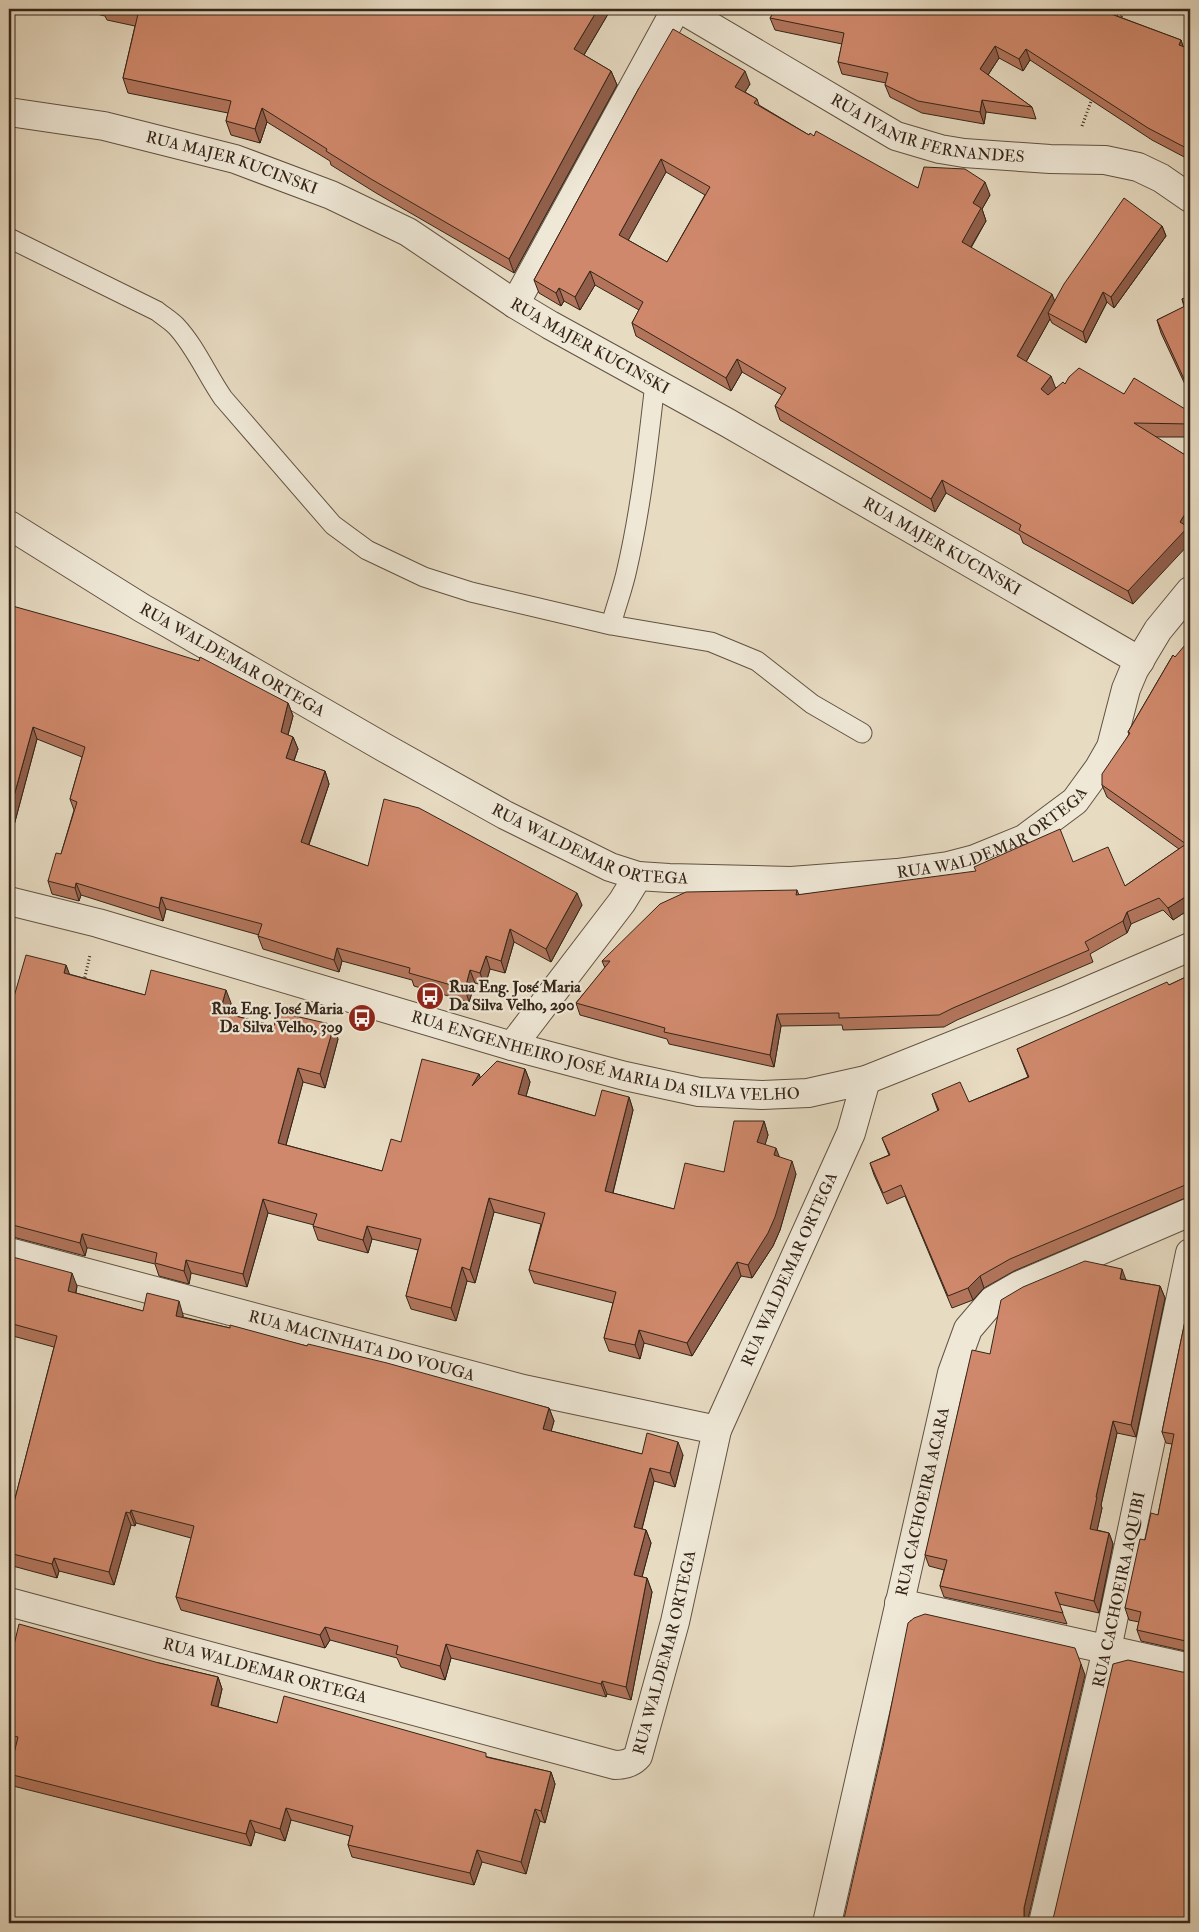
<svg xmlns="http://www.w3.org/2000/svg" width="1199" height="1932" font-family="'IM FELL Double Pica',serif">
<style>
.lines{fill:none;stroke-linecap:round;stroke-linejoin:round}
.lane-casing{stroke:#625242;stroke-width:21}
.street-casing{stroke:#625242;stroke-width:30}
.path{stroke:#352518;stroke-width:3;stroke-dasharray:1 2.5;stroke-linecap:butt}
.lane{stroke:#efe8d7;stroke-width:19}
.street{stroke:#efe8d7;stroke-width:28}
.wall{fill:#b2755c;stroke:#352518;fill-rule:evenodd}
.shaded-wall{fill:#915f4b;stroke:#352518}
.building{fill:#cf886b;stroke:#352518;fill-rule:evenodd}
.labels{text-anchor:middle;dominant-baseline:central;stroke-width:4.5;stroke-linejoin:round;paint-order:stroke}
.street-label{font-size:16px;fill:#352518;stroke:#efe8d7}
.poi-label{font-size:16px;font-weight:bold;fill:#352518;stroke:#efe8d7;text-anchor:start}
</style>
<rect width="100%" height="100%" fill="#e7dbc2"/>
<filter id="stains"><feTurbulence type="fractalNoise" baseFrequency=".004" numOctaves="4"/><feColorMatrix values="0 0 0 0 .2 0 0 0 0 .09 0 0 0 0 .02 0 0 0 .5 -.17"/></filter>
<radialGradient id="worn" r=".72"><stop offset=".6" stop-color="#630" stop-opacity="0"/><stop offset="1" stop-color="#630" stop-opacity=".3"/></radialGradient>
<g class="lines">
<g class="lane-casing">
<path id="lane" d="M9 238 157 311C163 316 170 320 176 326 195 346 207 375 223 398L333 525 367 550 424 577 471 592 611 625 711 642 757 661 812 704 862 733
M611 625C616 606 623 588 627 569 641 508 648 445 655 383"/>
</g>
<g class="street-casing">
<g id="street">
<path id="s1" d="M681 9 896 136 940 149 964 153 1050 159 1105 160 1138 167 1161 178 1190 198"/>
<path id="s2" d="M9 112 104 126 235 159 331 195 408 232 515 304 550 325 728 423 1140 661"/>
<path d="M515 304 676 9"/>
<path id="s3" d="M9 525 142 608 385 748 505 815 610 867 638 876 669 878 791 881 897 873 948 866 975 859 1024 839 1075 801 1099 768 1111 747 1126 689 1134 670 1158 630 1190 591"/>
<path id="s4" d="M9 901 98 923 512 1046 625 1076 699 1092 762 1095 808 1093 866 1080 1064 1001 1190 947"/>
<path d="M512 1046 622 902 638 876"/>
<path id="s5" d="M9 1252 523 1389 717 1430"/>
<path id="s6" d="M9 1602 615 1765C625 1765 632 1763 638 1756L675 1622 717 1430 851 1133 866 1080"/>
<path d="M899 1603 1190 1668"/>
<path id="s7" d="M827 1923 952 1373 968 1329 992 1301 1020 1285 1190 1212"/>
<path id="s8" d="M1043 1923 1107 1649 1190 1253"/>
</g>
</g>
<path class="path" d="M1120 20 1124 9
M1082 126 1093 96
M84 981 90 955"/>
<use href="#lane" class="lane"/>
<use href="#street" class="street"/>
</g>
<path class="wall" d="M75 9H611L584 55 611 71 617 85 514 273 376 193 331 165 330 161 267 122 260 143 231 135 226 121 228 113 128 93 123 78 135 26 107 20 105 16Z
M757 9H1119L1117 16 1181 40 1183 47 1190 49V161V160L1152 140 1030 60 1023 71 999 58 988 75 1032 107 1036 119 986 112 984 124 922 113 890 97 885 85 886 83 842 74 838 62 842 44 775 30 770 18 773 14Z
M750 84 745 92 757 99 759 105 809 135 814 136 918 188 990 195 982 209 986 221 971 248 1055 301 1162 226 1166 236 1114 308 1107 302 1086 343 1052 323 1050 319 1026 362 1056 388 1065 384 1124 394 1190 411V437H1155L1190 458V527L1133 604 1023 543 1020 535 946 493 935 512 780 420 775 406 782 395 742 372 731 391 636 336 632 323 639 310 595 285 580 310 564 301 561 306 539 293 534 280 639 88ZM666 172 705 195 667 262 628 240Z
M1190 296V395L1161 333 1157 320 1184 307 1182 299Z
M9 605 288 703 293 716 288 735 293 737 298 749 294 761 325 771 329 784 309 845 368 866 582 905 551 962 514 942 505 973 490 969 485 986 475 983 469 1002 414 986 412 980 342 961 339 972 263 949 258 936 259 935 166 909 163 921 81 895 79 901 52 894 48 881 61 854 74 810 70 799 82 757 37 739 9 844Z
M1173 655 1190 909 1173 920 1163 910 1131 924 1127 933 1090 954 1093 962 957 1020 944 1027 843 1030 842 1025 781 1026 774 1067 669 1044 667 1039 580 1015 576 1003 605 968 602 961 797 890 799 895 1073 862 1125 886 1179 849 1107 797 1102 785 1129 734 1128 732Z
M66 965 69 974 145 995 231 1003 228 1014 274 1026 338 1039 325 1088 303 1082 286 1145 382 1171 401 1142 479 1074 480 1078 525 1069 530 1082 526 1096 595 1116 629 1097 633 1110 613 1193 674 1209 724 1172 764 1121 768 1135 765 1144 796 1174 780 1230 773 1246 752 1278 741 1276 692 1356 644 1343 640 1359 609 1351 604 1338 613 1303 534 1283 529 1270 541 1224 494 1212 475 1283 467 1281 456 1321 411 1309 406 1296 418 1250 372 1239 368 1253 318 1240 313 1226 314 1225 268 1213 247 1287 191 1273 189 1284 159 1276 155 1264 89 1248H87L85 1256 13 1237H9V1014Z
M1190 975V1196L1014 1271 984 1288 973 1300 952 1308 905 1196 887 1204 874 1175 870 1163 889 1155 882 1138 938 1111 932 1094 969 1102 1028 1077 1017 1049 1169 985Z
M9 1256 77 1286 76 1293 143 1311 183 1315V1317L307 1346 549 1408 554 1421 551 1431 642 1454 683 1455 675 1487 654 1481 642 1529 646 1530 651 1543 642 1577 647 1578 652 1592 631 1700 607 1694 606 1697 451 1658 445 1680 401 1667 397 1658 330 1640 325 1648 181 1610 176 1597 191 1538 136 1523 135 1526 131 1525 114 1585 59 1571 57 1578 9 1565V1522L54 1347 9 1335Z
M1126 1280 1160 1286 1165 1298 1136 1437 1117 1433 1101 1505 1102 1508 1097 1530 1109 1533 1113 1544 1099 1613 1059 1604 1067 1624 944 1597 940 1586 944 1570 929 1566 925 1555 990 1354Z
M1190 1297V1652L1141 1641 1137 1630 1139 1622 1129 1620 1125 1608 1145 1540 1158 1515 1172 1444 1166 1443 1162 1432Z
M159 1663 218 1677 222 1689 218 1707 277 1723 488 1757 551 1772 555 1784 545 1823 540 1821 526 1874 482 1862 474 1885 352 1857 348 1845 350 1836 291 1820 285 1841 255 1832 251 1846 13 1786 9 1774 15 1748 9 1746V1666Z"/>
<path class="shaded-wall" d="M598 9H611L579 63 574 49Z
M1112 9H1119L1115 26 1111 14Z
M1181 40 1185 52 1179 45Z
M995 46 999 58 984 81 980 69Z
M1026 49 1030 60 1023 71 1019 59Z
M611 71 617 85 514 273 509 259Z
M745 71 750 84 740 100 735 87Z
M982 100 986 112 984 124 980 112Z
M262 108 267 122 260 143 255 129Z
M661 159 666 172 624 248 619 235Z
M985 182 990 195 982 209 986 221 966 255 962 242 973 203Z
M1162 226 1166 236 1114 308 1111 297Z
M590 271 595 285 580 310 575 297Z
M559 288 564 301 561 306 556 293Z
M1103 292 1107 302 1086 343 1083 332Z
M1052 294 1057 307 1048 313 1050 319 1022 369 1017 356Z
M737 359 742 372 731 391 726 378Z
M1051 376 1056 389 1046 402 1041 389Z
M942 480 946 493 935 512 931 499Z
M1190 506V527L1189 529 1190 532V543L1133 604 1128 591 1180 522Z
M288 703 293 716 285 745 281 732Z
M33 727 37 739 9 844V814Z
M293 737 298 749 290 771 286 758Z
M325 771 329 784 305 855 301 842Z
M76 883 81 895 79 901 75 888Z
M577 893 582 905 551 962 546 949Z
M1190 894V909L1173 920 1168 908Z
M161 897 166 909 163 921 159 908Z
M1127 912 1131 924 1127 933 1123 921Z
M510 929 514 942 505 973 501 961Z
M337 948 342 961 339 972 334 960Z
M486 956 490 969 485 986 480 973Z
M66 965 71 978 64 973Z
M470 970 475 983 469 1002 465 989Z
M226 990 231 1003 225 1025 220 1012Z
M777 1014 781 1026 774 1067 770 1055Z
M334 1025 338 1039 325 1088 320 1074Z
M298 1068 303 1082 283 1156 278 1143Z
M525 1069 530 1082 523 1107 518 1094Z
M479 1074 484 1087 472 1086Z
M629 1097 633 1110 610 1204 605 1191Z
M764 1121 768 1135 762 1155 757 1142Z
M776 1148 781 1161 774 1155Z
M792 1161 796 1174 780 1230 773 1246 752 1278 748 1265Z
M489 1198 494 1212 475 1283 470 1270Z
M263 1199 268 1213 247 1287 243 1274Z
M367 1226 372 1239 368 1253 363 1240Z
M82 1234 87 1248 85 1256 80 1243Z
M186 1260 191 1273 189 1284 184 1271Z
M737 1262 741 1276 692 1356 687 1343Z
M462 1267 467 1281 456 1321 451 1308Z
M1122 1269 1126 1280 1120 1279Z
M72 1273 77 1286 73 1304 68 1291Z
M980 1276 984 1288 973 1300 968 1288Z
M1160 1286 1165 1298 1136 1437 1131 1425Z
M179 1301 183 1315 181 1329 176 1316Z
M639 1330 644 1343 640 1359 635 1345Z
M549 1408 554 1421 548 1442 543 1429Z
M1113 1421 1117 1433 1101 1505 1102 1508 1095 1540 1090 1529 1096 1497Z
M678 1442 683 1455 675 1487 670 1473Z
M650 1468 654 1481 639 1540 634 1527Z
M131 1510 136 1523 135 1526 130 1513Z
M126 1512 131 1525 114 1585 109 1572Z
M646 1530 651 1543 639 1588 634 1575Z
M1109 1533 1113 1544 1099 1613 1094 1601Z
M54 1558 59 1571 57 1578 52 1564Z
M647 1578 652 1592 631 1700 626 1687Z
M325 1627 330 1640 325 1648 320 1635Z
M446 1644 451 1658 445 1680 440 1666Z
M1081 1664 1085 1675 1028 1919V1923L1024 1917V1908Z
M218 1677 222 1689 215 1717 211 1705Z
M602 1681 607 1694 606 1697 601 1684Z
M551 1772 555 1784 545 1823 541 1811Z
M286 1808 291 1820 285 1841 280 1829Z
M535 1809 540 1821 526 1874 521 1862Z
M250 1820 255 1832 251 1846 246 1834Z
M477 1850 482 1862 474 1885 470 1873Z"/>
<path class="building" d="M115 9H598L574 49 611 71 509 259 371 179 326 151 327 149 262 108 255 129 226 121 231 101 123 78 138 14Z
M776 9H1112L1111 14 1181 40 1179 45 1190 49V155L1188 153 1190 150 1148 128 1026 49 1019 59 995 46 980 69 1032 107 982 100 980 112 918 101 885 85 888 73 838 62 844 33 770 18Z
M673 29 745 71 735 87 757 99 754 103 809 135 810 133 814 136 816 131 918 188 924 167 965 169 985 182 973 203 981 208 962 242 1052 294 1017 356 1051 376 1041 389 1048 395 1063 382 1065 384 1069 377 1079 368 1124 394 1134 378 1190 412V424L1134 423 1190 458V506L1180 522 1188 527 1128 591 1019 530 1021 525 942 480 931 499 775 406 786 388 737 359 726 378 632 323 643 302 590 271 575 297 559 288 556 293 534 280 639 88ZM661 159 710 187 667 262 619 235Z
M1124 198 1162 226 1111 297 1103 292 1083 332 1048 313 1064 284Z
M1190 274V287L1186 278Z
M1190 296V392L1157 320 1185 306 1182 299Z
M9 605 116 635 199 661 200 657 288 703 281 732 293 737 286 758 325 771 301 842 368 866 384 799 419 808 577 893 546 949 510 929 501 961 486 956 480 973 470 970 465 989 409 973 410 968 337 948 334 960 258 936 262 924 161 897 159 908 76 883 75 888 48 881 56 853 61 854 77 802 70 799 85 747 33 727 9 814Z
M1190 639V894L1168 908 1159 898 1127 912 1123 921 1085 942 1089 950 953 1008 939 1015 839 1018V1013L777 1014 770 1055 664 1032 665 1028 576 1003 610 961H602L660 904 686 892 797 890 796 895 976 871 974 867 1060 829 1073 862 1108 847 1125 886 1186 844 1102 785V774L1130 733 1128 732 1173 655 1175 657Z
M26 955 66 965 64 973 145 995 151 970 226 990 220 1012 274 1026 278 1012 334 1025 320 1074 298 1068 278 1143 382 1171 391 1139 401 1142 422 1059 479 1074 472 1086 497 1061 525 1069 518 1094 595 1116 602 1090 629 1097 605 1191 674 1209 685 1163 724 1172 734 1121H764L757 1142 776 1148 774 1155 792 1161 775 1217 768 1233 748 1265 737 1262 687 1343 639 1330 635 1345 604 1338 616 1292 529 1270 545 1213 489 1198 470 1270 462 1267 451 1308 406 1296 421 1239 367 1226 363 1240 313 1226 317 1214 263 1199 243 1274 186 1260 184 1271 155 1263 157 1253 84 1234H82L80 1243 9 1224V1014Z
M1190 975V1183L1010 1259 980 1276 968 1288 948 1296 901 1185 883 1193 870 1163 890 1155 882 1138 939 1110 932 1094 960 1082 969 1102 1029 1077 1017 1049 1167 982 1169 985Z
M9 1256 72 1273 68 1291 143 1311 147 1293 179 1301 176 1316 230 1328V1325L307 1346 308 1344 387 1363 549 1408 543 1429 642 1454 647 1433 678 1442 670 1473 650 1468 634 1527 646 1530 634 1575 647 1578 626 1687 602 1681 601 1684 446 1644 440 1666 396 1654 398 1646 325 1627 320 1635 176 1597 194 1526 131 1510 130 1513 126 1512 109 1572 54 1558 52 1564 9 1553V1522L57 1336 9 1323Z
M1085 1261 1122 1269 1120 1279 1160 1286 1131 1425 1113 1421 1096 1497H1097L1090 1529 1109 1533 1094 1601 1055 1592 1063 1613 940 1586 947 1560 925 1555 972 1350 990 1354 1001 1300 1023 1287Z
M1190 1297V1642L1137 1630 1141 1612 1125 1608 1140 1539 1145 1540 1151 1513 1158 1515 1174 1434 1162 1432Z
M925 1614 1075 1648 1081 1664 1024 1908V1917L1028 1923H843L883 1747 908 1623 914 1618Z
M19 1624 159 1663 218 1677 211 1705 277 1723 284 1696 486 1753V1757L551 1772 541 1811 535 1809 521 1862 477 1850 470 1873 348 1845 353 1826 286 1808 280 1829 250 1820 246 1834 9 1774 18 1737 9 1735V1666Z
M1128 1660 1182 1672H1190V1923H1049L1051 1922 1054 1915 1113 1664Z"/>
<defs>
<g id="bus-disc" transform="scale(1.4375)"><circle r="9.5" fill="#8f2418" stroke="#efe8d7"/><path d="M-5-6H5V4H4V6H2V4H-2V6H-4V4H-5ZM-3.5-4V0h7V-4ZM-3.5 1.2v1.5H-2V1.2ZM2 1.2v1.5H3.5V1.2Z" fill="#fff"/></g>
</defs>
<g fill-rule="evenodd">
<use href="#bus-disc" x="430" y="996"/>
<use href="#bus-disc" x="362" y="1018"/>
</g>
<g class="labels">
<g class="street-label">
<text stroke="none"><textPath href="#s1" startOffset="278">RUA IVANIR FERNANDES</textPath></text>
<text stroke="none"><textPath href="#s2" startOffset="229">RUA MAJER KUCINSKI</textPath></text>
<text stroke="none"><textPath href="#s2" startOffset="634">RUA MAJER KUCINSKI</textPath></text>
<text stroke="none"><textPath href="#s2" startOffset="1039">RUA MAJER KUCINSKI</textPath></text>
<text stroke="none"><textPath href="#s3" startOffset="261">RUA WALDEMAR ORTEGA</textPath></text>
<text stroke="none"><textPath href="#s3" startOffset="1086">RUA WALDEMAR ORTEGA</textPath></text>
<text stroke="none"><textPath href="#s3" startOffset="666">RUA WALDEMAR ORTEGA</textPath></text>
<text stroke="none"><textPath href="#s4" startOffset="618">RUA ENGENHEIRO JOSÉ MARIA DA SILVA VELHO</textPath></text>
<text stroke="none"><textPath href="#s6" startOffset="1165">RUA WALDEMAR ORTEGA</textPath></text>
<text stroke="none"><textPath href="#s5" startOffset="365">RUA MACINHATA DO VOUGA</textPath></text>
<text stroke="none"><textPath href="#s7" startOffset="432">RUA CACHOEIRA ACARA</textPath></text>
<text stroke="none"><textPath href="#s8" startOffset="342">RUA CACHOEIRA AQUIBI</textPath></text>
<text stroke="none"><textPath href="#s6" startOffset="760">RUA WALDEMAR ORTEGA</textPath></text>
<text stroke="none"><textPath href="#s6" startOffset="265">RUA WALDEMAR ORTEGA</textPath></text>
</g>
<g class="poi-label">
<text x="449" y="987">Rua Eng. José Maria<tspan x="449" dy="18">Da Silva Velho, 290</tspan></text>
<text x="343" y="1009" text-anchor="end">Rua Eng. José Maria<tspan x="343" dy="18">Da Silva Velho, 309</tspan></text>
</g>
</g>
<rect width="1199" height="1932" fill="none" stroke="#e7dbc2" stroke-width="30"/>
<rect x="10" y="10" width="1179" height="1912" fill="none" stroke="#352518" stroke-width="2.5"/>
<rect x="15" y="15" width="1169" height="1902" fill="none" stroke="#352518"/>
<rect width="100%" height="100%" filter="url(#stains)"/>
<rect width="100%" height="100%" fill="url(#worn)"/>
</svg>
